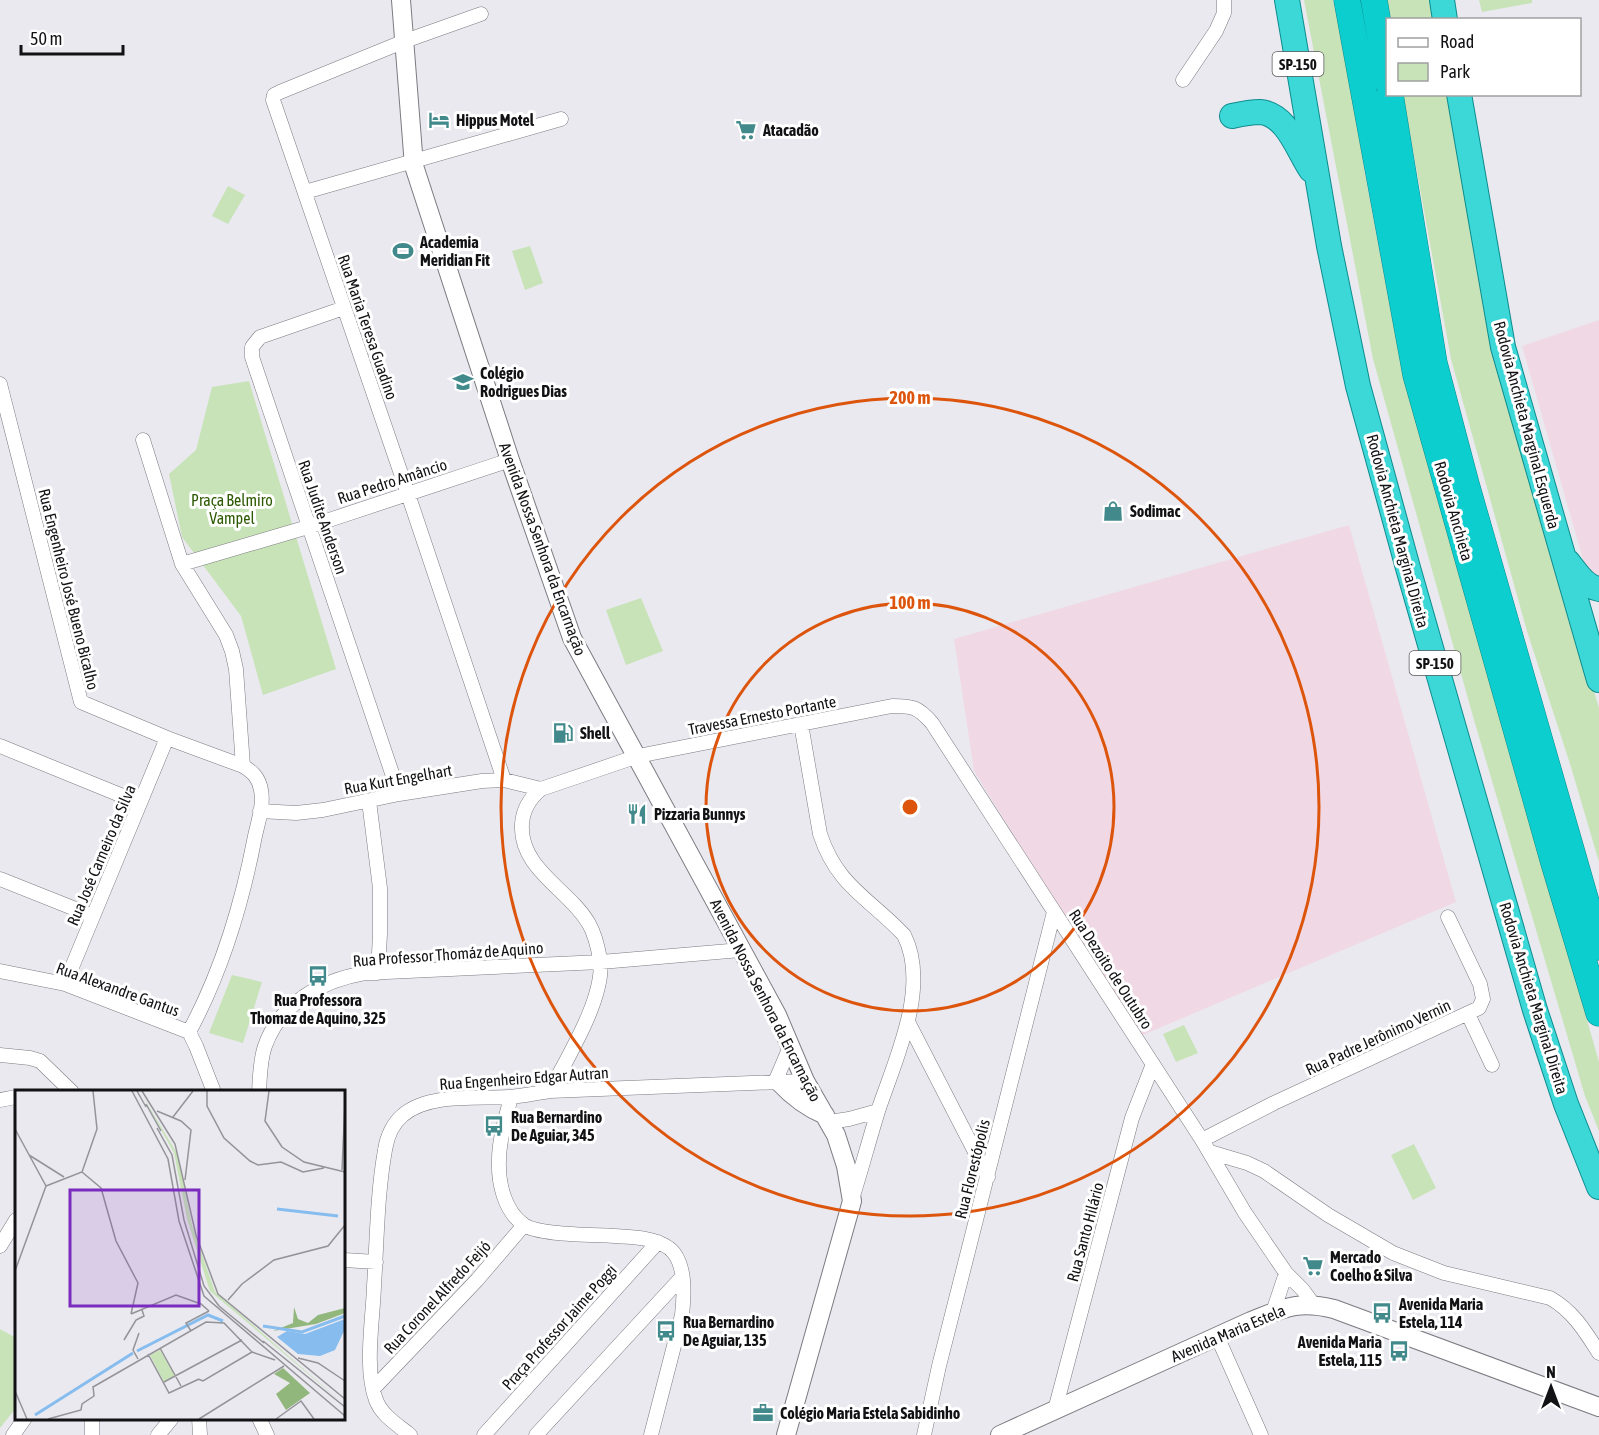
<svg xmlns="http://www.w3.org/2000/svg" width="1599" height="1435" font-family="'Asap Condensed',sans-serif">
<style>
.industrial{fill:#f0d9e4}
.green{fill:#c7e3b7}
.lines{fill:none;stroke-linecap:round;stroke-linejoin:round}
.minor-casing{stroke:#7b7b81;stroke-width:15}
.tertiary-casing{stroke:#7b7b81;stroke-width:20}
.trunk-casing{stroke:#0e8c8e;stroke-width:26}
.motorway-casing{stroke:#0e8c8e;stroke-width:27}
.minor{stroke:#fff;stroke-width:14}
.tertiary{stroke:#fff;stroke-width:18}
.trunk{stroke:#3cd8d8;stroke-width:24}
.motorway{stroke:#0ccecf;stroke-width:26}
.ring{fill:none;stroke:#dd550c;stroke-width:3}
.labels{text-anchor:middle;dominant-baseline:central;stroke-width:6;stroke-linejoin:round;paint-order:stroke}
.shield{fill:#fff;stroke:#59585a;stroke-width:1.5}
.shield-label{font-size:15px;font-weight:bold;fill:#121114}
.poi-label{font-size:16px;font-weight:bold;fill:#121114;stroke:#fff;text-anchor:start}
.street-label{font-size:16px;fill:#121114;stroke:#fff}
.park-label{font-size:16px;fill:#2d5900;stroke:#fff}
.inset-river{fill:none;stroke:#87bdee;stroke-width:3}
.inset-road{fill:none;stroke:#949398;stroke-width:1.5}
.view{fill:#7b2cbf;fill-opacity:0.15;stroke:#7b2cbf;stroke-width:3}
.inset-edge{fill:none;stroke:#121114;stroke-width:3}
.centre{fill:#dd550c;stroke:#fff;stroke-width:3}
.ring-label{font-size:18px;text-anchor:middle;font-weight:bold;fill:#dd550c;stroke:#fff;stroke-width:6;stroke-linejoin:round;paint-order:stroke}
</style>
<rect width="100%" height="100%" fill="#eae9f0"/>
<path class="industrial" d="M1599 320V579L1590 584 1522 346Z
M1349 525 1456 902 1138 1037 974 771 954 639Z"/>
<path class="green" d="M1304 0H1333L1348 68 1365 174 1393 323 1415 419 1599 1062V1131L1585 1096 1474 720 1373 359Z
M1387 0H1430L1434 19H1391Z
M1479 0H1532V3L1482 12Z
M1403 95H1447L1473 238 1517 437 1599 708V862L1571 767 1527 631 1451 359Z
M228 186 245 195 228 224 212 216Z
M530 246 543 283 525 290 512 251Z
M249 381 336 669 263 695 241 616 182 537 169 474 196 450 212 387Z
M641 598 663 651 626 665 606 610Z
M232 975 262 982 243 1043 209 1033Z
M1184 1025 1198 1053 1176 1062 1163 1034Z
M1414 1144 1436 1188 1413 1200 1391 1155Z
M0 1329 16 1338V1408L0 1428Z"/>
<g class="lines">
<g class="minor-casing">
<path id="minor" d="M481 14 405 41 280 92 274 95 273 100 408 494 504 780
M1183 80 1216 31 1224 13V0
M305 192 561 119
M344 308 260 337 252 347V357L399 794
M0 384 81 702 167 738 243 766
M143 440 182 564 226 635 232 651 236 669 243 766C253 772 259 778 261 790 264 805 258 822 255 836 242 904 222 971 189 1032L196 1046 214 1092
M182 564 308 527 510 460
M801 724 820 834C837 886 869 898 904 935 930 986 896 1058 879 1108 870 1137 862 1167 853 1196
M0 746 140 803
M369 801 380 888V934L378 973
M260 811 296 813 323 810 399 794 482 781 504 780 541 789
M0 879 93 916
M0 971 65 984 189 1032
M65 984 167 738
M1468 1014 1492 1065
M908 1022 988 1177
M0 1055 30 1058 40 1061 72 1092
M775 1082 790 1047
M550 1091C567 1058 606 996 600 959 598 948 595 934 589 924 570 890 519 869 522 824 523 809 530 798 541 789L638 756 892 706C913 706 918 707 932 723L1202 1140 1245 1213 1286 1273 1303 1290 1313 1304
M259 1092C260 1076 260 1060 265 1046 280 1003 323 980 365 973L601 962 741 950
M511 1097C506 1117 499 1139 499 1160 498 1182 504 1211 524 1225 544 1238 617 1233 646 1239 656 1241 667 1244 674 1253 686 1269 684 1296 682 1315L651 1435
M0 1100 16 1097
M829 1122 849 1119 878 1111
M1202 1140 1274 1103 1479 1008 1483 999 1480 984 1448 917
M1210 1152 1247 1163 1264 1171 1328 1215 1393 1253 1444 1273 1550 1298C1573 1311 1585 1331 1599 1353
M0 1246 16 1220
M344 1260 376 1262
M1273 1312 1286 1273
M1217 1336 1261 1435
M373 1389 477 1280 524 1225
M1055 1410 1132 1118 1153 1064
M199 1418 200 1435
M259 1418 267 1435
M13 1435 25 1418
M92 1435V1418
M158 1435 172 1418
M410 1435C398 1425 382 1416 376 1400 364 1368 373 1320 374 1286 377 1241 377 1195 385 1150 387 1137 393 1123 403 1115 429 1093 477 1099 509 1097 523 1096 536 1093 550 1091L805 1081
M484 1435 658 1242
M536 1435 682 1277
M924 1435 939 1366 1054 912"/>
</g>
<g class="tertiary-casing">
<path id="tertiary" d="M401 0 414 166 510 460 572 638 777 1015 805 1081 836 1135 846 1166 852 1201 786 1435
M779 1082C793 1097 806 1107 825 1115
M1000 1435 1251 1321C1284 1308 1298 1300 1334 1309L1599 1407"/>
</g>
<g class="trunk-casing">
<path id="trunk" d="M1287 0 1329 246 1358 386 1408 568 1535 1010 1566 1104 1599 1187
M1442 0 1445 20
M1459 94 1503 347 1599 680
M1232 116C1241 114 1251 112 1260 112 1287 114 1298 151 1311 170
M1568 562C1577 573 1585 587 1599 589"/>
</g>
<g class="motorway-casing">
<path id="motorway" d="M1347 0 1416 375 1554 863 1599 1013
M1374 0 1388 82
M1390 94 1434 363 1466 484 1599 947"/>
</g>
<use href="#minor" class="minor"/>
<use href="#tertiary" class="tertiary"/>
<use href="#trunk" class="trunk"/>
<use href="#motorway" class="motorway"/>
</g>
<g class="ring">
<circle cx="910" cy="807" r="204"/>
<circle cx="910" cy="807" r="409"/>
</g>
<defs>
<g id="hotel-bare" transform="scale(1.62)"><path d="M-6-4.5h1.5V1H6V5H4.5V3h-9V5H-6ZM-4 0a1.8 1.8 0 1 1 3.6 0ZM.5 0V-2.5h3Q6-2.5 6 0Z" fill="#41898a" stroke="#fff" stroke-width="2.5" paint-order="stroke"/></g>
<g id="supermarket-bare" transform="scale(1.62)"><path d="M-6-5.5h2.5l.6 2H6L4.5 2H-2.5L-4.4-4H-6ZM-1.5 3.2a1.3 1.3 0 1 0 .1 0ZM3 3.2a1.3 1.3 0 1 0 .1 0Z" fill="#41898a" stroke="#fff" stroke-width="2.5" paint-order="stroke"/></g>
<g id="stadium-bare" transform="scale(1.62)"><path d="M0-5a6.5 5 0 1 0 0 10a6.5 5 0 1 0 0-10ZM-3.5-1.8h7v3.6h-7Z" fill="#41898a" stroke="#fff" stroke-width="2.5" paint-order="stroke"/></g>
<g id="school-bare" transform="scale(1.62)"><path d="M0-5L7-2L0 1L-7-2ZM-4 1L0 2.5L4 1V4Q0 6-4 4Z" fill="#41898a" stroke="#fff" stroke-width="2.5" paint-order="stroke"/></g>
<g id="shop-bare" transform="scale(1.62)"><path d="M-5-2.5h2.3a2.7 3.5 0 0 1 5.4 0H5L5.5 6h-11ZM-1.5-2.5h3a1.5 2.3 0 0 0-3 0Z" fill="#41898a" stroke="#fff" stroke-width="2.5" paint-order="stroke"/></g>
<g id="fuel-bare" transform="scale(1.62)"><path d="M-5.5-6h7V0h2V4h1.3V-2.5L3-4.5l.8-.8L6-3V5H2.5V1h-1V6h-7ZM-4.2-4.7v3.2H.2V-4.7Z" fill="#41898a" stroke="#fff" stroke-width="2.5" paint-order="stroke"/></g>
<g id="restaurant-bare" transform="scale(1.62)"><path d="M-5-6h1v4h1v-4h1v4h1v-4h1v5L-1.5 .5V6h-2V.5L-5-1ZM5-6V6H3V1.5H1.5Q1.5-4 5-6Z" fill="#41898a" stroke="#fff" stroke-width="2.5" paint-order="stroke"/></g>
<g id="bus-bare" transform="scale(1.62)"><path d="M-5-6H5V4H4V6H2V4H-2V6H-4V4H-5ZM-3.5-4V0h7V-4ZM-3.5 1.2v1.5H-2V1.2ZM2 1.2v1.5H3.5V1.2Z" fill="#41898a" stroke="#fff" stroke-width="2.5" paint-order="stroke"/></g>
<g id="office-bare" transform="scale(1.62)"><path d="M-6-3h4V-5.5h4V-3h4V5H-6ZM-1-4.5V-3h2v-1.5ZM-6 0V1H6V0Z" fill="#41898a" stroke="#fff" stroke-width="2.5" paint-order="stroke"/></g>
</defs>
<g fill-rule="evenodd">
<use href="#hotel-bare" x="439" y="120"/>
<use href="#supermarket-bare" x="746" y="130"/>
<use href="#stadium-bare" x="403" y="251"/>
<use href="#school-bare" x="463" y="382"/>
<use href="#shop-bare" x="1113" y="511"/>
<use href="#fuel-bare" x="563" y="733"/>
<use href="#restaurant-bare" x="637" y="814"/>
<use href="#bus-bare" x="318" y="976"/>
<use href="#bus-bare" x="494" y="1126"/>
<use href="#supermarket-bare" x="1313" y="1266"/>
<use href="#bus-bare" x="1382" y="1313"/>
<use href="#bus-bare" x="666" y="1331"/>
<use href="#bus-bare" x="1399" y="1351"/>
<use href="#office-bare" x="763" y="1413"/>
</g>
<g class="labels">
<g class="shield">
<rect x="1272.5" y="52" width="51" height="24" rx="4.5"/>
<rect x="1409.5" y="651" width="51" height="24" rx="4.5"/>
</g>
<g class="shield-label">
<text x="1298" y="64">SP-150</text>
<text x="1435" y="663">SP-150</text>
</g>
<g class="poi-label">
<text x="456" y="120">Hippus Motel</text>
<text x="763" y="130">Atacadão</text>
<text x="420" y="242">Academia<tspan x="420" dy="18">Meridian Fit</tspan></text>
<text x="480" y="373">Colégio<tspan x="480" dy="18">Rodrigues Dias</tspan></text>
<text x="1130" y="511">Sodimac</text>
<text x="580" y="733">Shell</text>
<text x="654" y="814">Pizzaria Bunnys</text>
<text x="318" y="1000" text-anchor="middle">Rua Professora<tspan x="318" dy="18">Thomaz de Aquino, 325</tspan></text>
<text x="511" y="1117">Rua Bernardino<tspan x="511" dy="18">De Aguiar, 345</tspan></text>
<text x="1330" y="1257">Mercado<tspan x="1330" dy="18">Coelho &amp; Silva</tspan></text>
<text x="1399" y="1304">Avenida Maria<tspan x="1399" dy="18">Estela, 114</tspan></text>
<text x="683" y="1322">Rua Bernardino<tspan x="683" dy="18">De Aguiar, 135</tspan></text>
<text x="1382" y="1342" text-anchor="end">Avenida Maria<tspan x="1382" dy="18">Estela, 115</tspan></text>
<text x="780" y="1413">Colégio Maria Estela Sabidinho</text>
</g>
<g class="street-label">
<text transform="translate(368 327) rotate(71)">Rua Maria Teresa Guadino</text>
<text transform="translate(1527 425) rotate(75)">Rodovia Anchieta Marginal Esquerda</text>
<text transform="translate(392 481) rotate(-18)">Rua Pedro Amâncio</text>
<text transform="translate(1454 511) rotate(74)">Rodovia Anchieta</text>
<text transform="translate(323 517) rotate(71)">Rua Judite Anderson</text>
<text transform="translate(1398 531) rotate(75)">Rodovia Anchieta Marginal Direita</text>
<text transform="translate(543 549) rotate(70)">Avenida Nossa Senhora da Encarnação</text>
<text transform="translate(69 589) rotate(76)">Rua Engenheiro José Bueno Bicalho</text>
<text transform="translate(762 715) rotate(-11)">Travessa Ernesto Portante</text>
<text transform="translate(398 779) rotate(-10)">Rua Kurt Engelhart</text>
<text transform="translate(101 855) rotate(-67)">Rua José Carneiro da Silva</text>
<text transform="translate(448 954) rotate(-4)">Rua Professor Thomáz de Aquino</text>
<text transform="translate(1111 969) rotate(57)">Rua Dezoito de Outubro</text>
<text transform="translate(118 989) rotate(20)">Rua Alexandre Gantus</text>
<text transform="translate(1534 998) rotate(73)">Rodovia Anchieta Marginal Direita</text>
<text transform="translate(766 1000) rotate(63)">Avenida Nossa Senhora da Encarnação</text>
<text transform="translate(1378 1037) rotate(-25)">Rua Padre Jerônimo Vernin</text>
<text transform="translate(524 1078) rotate(-4)">Rua Engenheiro Edgar Autran</text>
<text transform="translate(972 1169) rotate(-76)">Rua Florestópolis</text>
<text transform="translate(1085 1232) rotate(-75)">Rua Santo Hilário</text>
<text transform="translate(437 1297) rotate(-47)">Rua Coronel Alfredo Feijó</text>
<text transform="translate(559 1327) rotate(-48)">Praça Professor Jaime Poggi</text>
<text transform="translate(1228 1333) rotate(-23)">Avenida Maria Estela</text>
</g>
<g class="park-label">
<text x="232" y="500">Praça Belmiro<tspan x="232" dy="18">Vampel</tspan></text>
</g>
</g>
<g transform="translate(15 1090)">
<rect width="330" height="330" fill="#eae9f0"/>
<path d="M127 5 163 65 177 135 200 202 330 315 195 201 172 129 159 63ZM145 260 160 286 149 292 135 265Z" fill="#c7e3b7"/>
<path d="M279 217 283 229 293 233 303 225 330 218V223L301 234 258 241 278 233ZM268 278 295 303 271 320 261 304 275 293 259 284Z" fill="#92b77d"/>
<path d="M330 229V239L320 260 305 266 283 264 262 247 272 241 290 244Z" fill="#87bdee"/>
<path class="inset-river" d="M262 119 323 126M248 236 287 242 330 226M122 261 193 225 208 231M20 325 118 263"/>
<path class="inset-road" d="M117 1 153 69 164 131 189 206 330 326M122 1 131 17M127 1 160 54 181 145 203 204 330 309M192 1V16L209 48 235 71 243 75 266 72 288 82 309 78M254 1 250 31 267 57 289 72 330 82M131 14 146 41M142 21 166 31 176 40 170 90M158 27 178 1M142 38 157 65 169 130 189 196 204 216 249 253M0 39 31 96 0 181M14 65 49 87M327 80 330 13M67 82 86 98 101 151 123 193 116 224M31 96 67 82 82 39 78 1M213 210 227 194 259 170 313 156 330 135M116 224 161 205 186 214 194 221M176 241 171 233 194 221M109 250 121 230 129 226 127 220M248 251 330 317M145 258 166 296M237 262 260 270M133 264 154 303 184 289M283 268 303 273 330 291M123 269 118 260 124 243M149 292 227 250M78 297 191 232 209 233 237 262 188 291 183 289M0 301 12 329M33 329 66 320 67 314 79 306 78 296M184 329 269 276M261 329 286 311 299 329"/>
<path class="view" d="M55 100H184V216H55Z"/>
<rect width="330" height="330" class="inset-edge"/>
</g>
<circle cx="910" cy="807" r="9" class="centre"/>
<g class="ring-label">
<text x="910" y="404">200 m</text>
<text x="910" y="609">100 m</text>
</g>
<rect x="1386" y="18" width="195" height="78" fill="#ffffff" stroke="#a0a0a1" stroke-width="1.5"/>
<rect x="1398" y="38" width="30" height="9" fill="#ffffff" stroke="#a0a0a1" stroke-width="1.5"/>
<text x="1440" y="48" font-size="18" fill="#121114">Road</text>
<rect x="1398" y="63" width="30" height="18" fill="#c7e3b7" stroke="#a0a0a1" stroke-width="1.5"/>
<text x="1440" y="78" font-size="18" fill="#121114">Park</text>
<g transform="translate(1551 1387)" stroke="#ffffff" stroke-width="4.5" paint-order="stroke">
<path d="M0-4.5L10 22L0 15L-10 22Z" fill="#121114"/>
<text y="-9" font-size="16" font-weight="bold" text-anchor="middle" fill="#121114">N</text>
</g>
<path d="M21 45v9h102v-9" fill="none" stroke="#121114" stroke-width="3"/>
<text x="30" y="45" font-size="18" fill="#121114" stroke="#ffffff" stroke-width="4.5" paint-order="stroke">50 m</text>
</svg>
